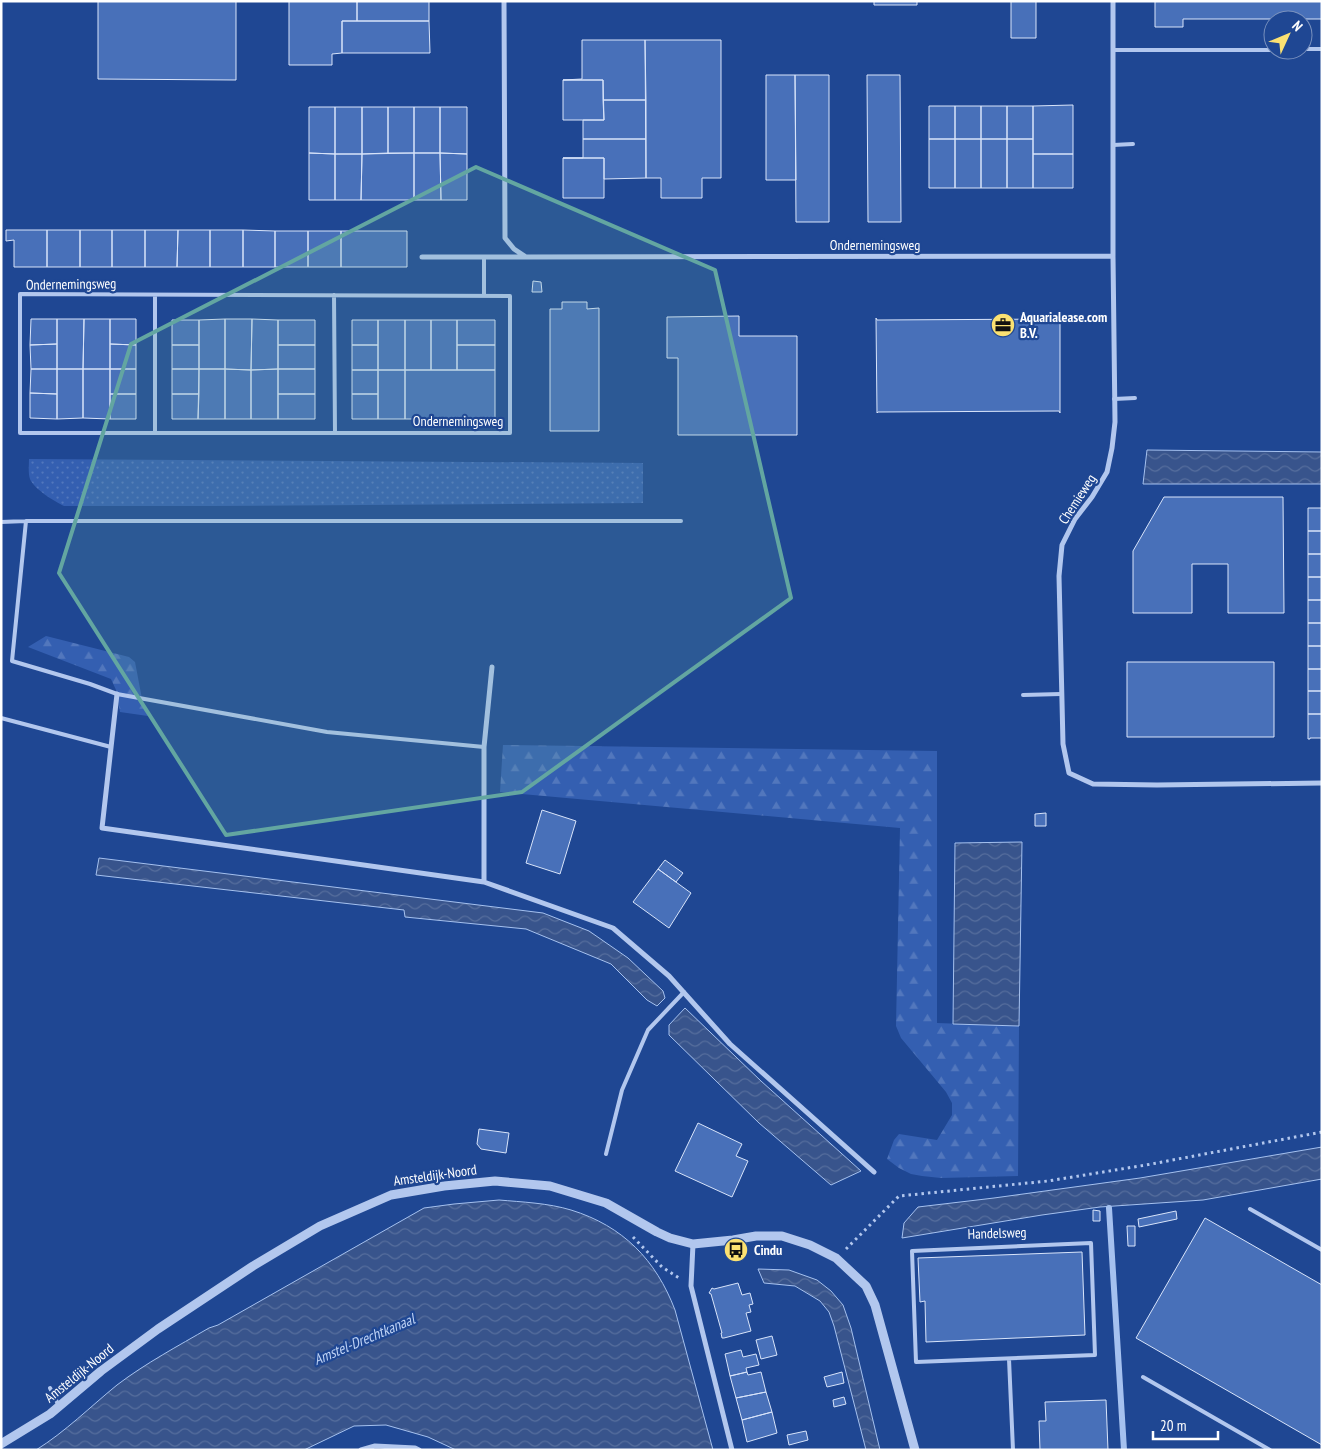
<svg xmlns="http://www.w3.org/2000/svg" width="1323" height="1451" font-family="'PT Sans Narrow',sans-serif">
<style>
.grass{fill:url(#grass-dots)}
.forest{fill:url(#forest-firs)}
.water{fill:url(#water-waves);stroke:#a5c1ef}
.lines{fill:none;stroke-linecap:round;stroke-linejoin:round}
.stream{stroke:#a5c1ef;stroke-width:6}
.building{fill:#4870b9;stroke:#d8e4fa}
.path{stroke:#b2c7ee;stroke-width:3;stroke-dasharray:2.5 4;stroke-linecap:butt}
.service{stroke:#b2c7ee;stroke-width:4}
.minor{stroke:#b2c7ee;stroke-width:5}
.tertiary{stroke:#b2c7ee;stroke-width:9}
.marked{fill:#63a6a1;fill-opacity:0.2;stroke:#63a6a1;stroke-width:4;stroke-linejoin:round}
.labels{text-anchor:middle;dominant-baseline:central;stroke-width:4.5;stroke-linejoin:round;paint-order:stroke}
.street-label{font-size:14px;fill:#fff;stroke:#1f4793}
.poi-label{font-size:14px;font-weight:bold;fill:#fff;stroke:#1f4793;text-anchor:start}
.water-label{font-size:15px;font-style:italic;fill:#bed2f5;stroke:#1f4793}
</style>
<defs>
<pattern id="grass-dots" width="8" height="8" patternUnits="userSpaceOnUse" patternTransform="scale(1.25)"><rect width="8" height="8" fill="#345fb1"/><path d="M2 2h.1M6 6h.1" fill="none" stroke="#5277bd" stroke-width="1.8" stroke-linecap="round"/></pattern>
<pattern id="forest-firs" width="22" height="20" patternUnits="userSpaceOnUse" patternTransform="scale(1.25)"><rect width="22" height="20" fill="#345fb1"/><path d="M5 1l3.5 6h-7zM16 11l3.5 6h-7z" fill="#5277bd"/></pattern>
<pattern id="water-waves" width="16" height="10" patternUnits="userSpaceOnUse" patternTransform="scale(1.25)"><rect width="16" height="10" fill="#38548c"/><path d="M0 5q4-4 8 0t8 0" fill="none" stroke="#566e9d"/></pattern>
</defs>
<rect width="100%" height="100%" fill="#1f4793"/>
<path class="grass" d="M29 459 643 463V503L211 506H64C54 501 34 489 30 479 28 473 29 465 29 459Z"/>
<path class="forest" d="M46 636 129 657 135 662 142 699 148 716 120 712 116 690 111 679 28 647Z
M503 745 937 751V1023L1019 1026 1018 1176 941 1178 922 1176 911 1174 899 1168 887 1159 894 1140 899 1134 937 1140 952 1115V1103L946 1092 901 1038 896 1026 900 828 500 792Z"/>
<path class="water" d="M1147 450 1322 452V484H1143Z
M1022 842 1019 1026 953 1024 955 843Z
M99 858 543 913 589 931 628 958 663 991 665 998 657 1006 647 1000 611 964 526 929 405 917 404 910 96 875Z
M685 1008 761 1081 861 1171 831 1185 759 1123 669 1035V1025Z
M1322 1147V1179L1203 1200 1100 1207 1042 1215 902 1238 904 1223 918 1207 994 1198 1140 1178Z
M499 1200C522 1202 548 1203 571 1210 623 1226 656 1260 675 1310L713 1450H456L428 1437 386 1425 354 1426 304 1450H36C65 1432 90 1407 117 1385 146 1363 178 1346 209 1328L218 1325 424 1208 454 1204Z
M758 1269 789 1270 817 1280 831 1291 843 1305 851 1328 880 1450H866L834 1326 829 1312 820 1301 795 1286 764 1283Z"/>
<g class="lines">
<path class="stream" d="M1109 1208 1124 1450"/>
</g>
<path class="building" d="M98 1H236V80L98 79Z
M289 1H357V21H342V53L332 54V65H289Z
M357 1H429V21H357Z
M874 1H917V5H874Z
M1011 1H1036V38H1011Z
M1155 1H1322V19H1183V27H1155Z
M342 21H429L430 53H342Z
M582 40H645L646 100H603V80H563L582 79Z
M645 40H721V178H702V198H661V178H646Z
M766 75H795L796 180H766Z
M795 75H829V222H796Z
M867 75H900L901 222H868Z
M563 80H603L604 120H563Z
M603 100H646V139H583V120H604Z
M1073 105V154H1033V106Z
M929 106H955V139H929Z
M955 106H981V139H955Z
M981 106H1007V139H981Z
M1007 106H1033V139H1007Z
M309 107H335V154L309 153Z
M335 107H362V154H335Z
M362 107H388V153L362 154Z
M388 107H414V153H388Z
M414 107H440V153H414Z
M440 107H467V154L440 153Z
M583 139H646V178L604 179V158H563H583Z
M929 139H955V188H929Z
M955 139H981V188H955Z
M981 139H1007V188H981Z
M1007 139H1033V188H1007Z
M309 153 335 154V200H309Z
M414 153H440L441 200H414Z
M414 153V200H361L362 154Z
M440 153 467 154V200H441Z
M335 154H362L361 200H335Z
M1033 154H1073V188H1033Z
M563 158H604V198H563Z
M6 230H47V267H14V240L6 241Z
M47 230H80V267H47Z
M80 230H112V267H80Z
M112 230H145V267H112Z
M145 230H178L177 267H145Z
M178 230H210V267H177Z
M210 230H243V267H210Z
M243 230 275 231V267H243Z
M275 231H308V267H275Z
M308 231H341V267H308Z
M341 231H407V267H341Z
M533 281 541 282 542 292H532Z
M562 302H587V309L599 308V431H550V309H562Z
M739 316V336H797V435H678V358H667V317Z
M876 318 877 320 1059 319 1060 318V413L1059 411 878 412 877 413Z
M31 319H57V344L30 345Z
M57 319H84L83 369H57Z
M84 319H110V369H83Z
M110 319H136V345L110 344Z
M225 319H252L251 370 225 369Z
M225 319V369H199V320Z
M252 319 278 320V369L251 370Z
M172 320H199V345H172Z
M278 320H315V345H278Z
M352 320H378V345H352Z
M378 320H405V370H378Z
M405 320H431V370H405Z
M431 320H457V370H431Z
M457 320H495V345H457Z
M57 344V369H31L30 345Z
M110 344 136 345V369H110Z
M172 345H199V369H172Z
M278 345H315V369H278Z
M352 345H378V370H352Z
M457 345H495V370H457Z
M31 369H57V394L30 393Z
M57 369H83V418L57 419Z
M83 369H110V419L83 418Z
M110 369H136V394H110Z
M172 369H199V394H172Z
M199 369H225V419H198Z
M225 369 251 370V419H225Z
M278 369H315V394H278Z
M278 369V419H251V370Z
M352 370H378V394H352Z
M378 370H405V419H378Z
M405 370H495V419H405Z
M30 393 57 394V419L30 418Z
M110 394H136V419H110Z
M172 394H199L198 419H172Z
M278 394H315V419H278Z
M352 394H378V419H352Z
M1164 497H1283L1284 613H1228V564H1192V613H1133V551Z
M1308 508H1322V531H1308Z
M1308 531H1322V554H1308Z
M1308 554H1322V577H1308Z
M1308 577H1322V600H1308Z
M1308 600H1322V623H1308Z
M1308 623H1322V646H1308Z
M1308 646H1322V669H1308Z
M1127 662H1274V737H1127Z
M1308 669H1322V691H1308Z
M1308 691H1322V714H1308Z
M1308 714H1322V738H1310V739H1308Z
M542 810 576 821 560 874 526 863Z
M1046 813V826H1035V814Z
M665 860 683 873 676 882 658 869Z
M658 869 691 893 669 928 633 902Z
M698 1123 742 1144 736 1156 748 1161 732 1197 675 1171Z
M479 1129 509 1133 506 1153 481 1149 477 1144Z
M1093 1210 1100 1211V1221H1093Z
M1176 1211 1177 1219 1139 1227 1138 1219Z
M1205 1218 1322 1285V1445L1136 1338Z
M1127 1226H1135V1246H1128Z
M1082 1252 1085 1335 926 1342 925 1301 920 1302 918 1258Z
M738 1283 742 1295 750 1293 753 1304 749 1305 751 1312 746 1313 751 1331 724 1338H722L721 1333H722L711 1294 709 1293 712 1288 714 1289Z
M772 1336 777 1355 761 1359 756 1340Z
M741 1350 743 1357 756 1354 759 1365 746 1368 747 1372 730 1376 725 1354Z
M747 1372 748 1375 761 1372 766 1392 736 1398 730 1376Z
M842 1372 844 1383 827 1387 824 1377Z
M766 1392 772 1412 742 1420 736 1398Z
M844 1397 846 1404 834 1407 833 1400Z
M1106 1400 1108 1450H1040L1039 1421H1046L1045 1402Z
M772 1412 777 1433 747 1442 742 1420Z
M806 1431 808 1440 789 1445 787 1435Z"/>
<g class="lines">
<path class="path" d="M633 1237 662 1267 679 1278
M846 1249 899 1196 1048 1181 1146 1165 1322 1132"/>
<path class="service" d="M1303 49H1322
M1114 50H1273
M1113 145 1133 144
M484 257V296
M20 294 510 296V433H20Z
M155 295V433
M334 295 335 433
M1114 399 1135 398
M26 521 12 661 90 684 117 694 327 732 484 747
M1 522 26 521H681
M1023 695 1061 694
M1 718 111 747
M606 1154 622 1090 648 1030 684 992
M1250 1209 1322 1250
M1091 1243 1095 1355 916 1362 912 1251Z
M1009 1359 1013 1450
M1143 1377 1270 1450
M50 1388 59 1406"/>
<path class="minor" d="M504 1 505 238 514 249 526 257 1113 256V1
M1113 256 1115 422 1112 448 1107 472 1092 497 1075 519 1062 545 1059 576 1063 744 1069 773 1093 784 1157 785 1322 783
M422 257H526
M117 694 102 828 484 882 613 928 669 976 730 1044 874 1172
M484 882V747L492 667
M693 1244 691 1286 732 1450
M361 1450 375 1446 415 1448 419 1450"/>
<path class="tertiary" d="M1 1444 50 1414 101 1371 158 1329 253 1266 320 1226 391 1195 444 1186 495 1181 550 1186 606 1203 657 1232 670 1238 693 1244 733 1240 756 1236H782L810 1245 836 1258 866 1286 875 1305 915 1450"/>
</g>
<path class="marked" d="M476 167 715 270 791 598 522 792 226 835 59 573 131 344Z"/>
<defs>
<g id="office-disc" transform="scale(1.25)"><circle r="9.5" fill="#fbe172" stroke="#1f4793"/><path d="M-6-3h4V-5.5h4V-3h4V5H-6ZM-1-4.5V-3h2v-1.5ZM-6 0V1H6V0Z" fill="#111"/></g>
<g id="bus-disc" transform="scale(1.25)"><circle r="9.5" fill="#fbe172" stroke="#1f4793"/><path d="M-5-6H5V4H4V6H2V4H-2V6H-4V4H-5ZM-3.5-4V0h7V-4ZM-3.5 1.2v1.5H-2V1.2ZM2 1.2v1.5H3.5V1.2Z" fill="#111"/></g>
</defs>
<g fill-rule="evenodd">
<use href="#office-disc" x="1003" y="325"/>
<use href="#bus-disc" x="736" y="1250"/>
</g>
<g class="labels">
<g class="street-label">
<text x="875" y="245">Ondernemingsweg</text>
<text transform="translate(71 284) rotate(-1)">Ondernemingsweg</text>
<text x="458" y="421">Ondernemingsweg</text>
<text transform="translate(1077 499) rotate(-57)">Chemieweg</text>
<text transform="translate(435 1175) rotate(-8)">Amsteldijk-Noord</text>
<text transform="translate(997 1233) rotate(-2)">Handelsweg</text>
<text transform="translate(79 1373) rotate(-39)">Amsteldijk-Noord</text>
</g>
<g class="poi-label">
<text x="1020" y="317">Aquarialease.com<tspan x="1020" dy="16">B.V.</tspan></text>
<text x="754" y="1250">Cindu</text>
</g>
<g class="water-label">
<text transform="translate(364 1339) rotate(-23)">Amstel-Drechtkanaal</text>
</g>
</g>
<rect width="1323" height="1451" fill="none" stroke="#ffffff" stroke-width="5"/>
<g transform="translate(1288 35) rotate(46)"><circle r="24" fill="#1f4793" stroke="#7991be"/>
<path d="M0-4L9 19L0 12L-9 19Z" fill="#fbe172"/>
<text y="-8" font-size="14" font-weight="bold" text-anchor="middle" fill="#ffffff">N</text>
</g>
<path d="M1153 1431v8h65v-8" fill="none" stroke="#ffffff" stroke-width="2.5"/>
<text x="1160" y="1431" font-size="15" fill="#ffffff" stroke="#1f4793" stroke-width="4" paint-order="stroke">20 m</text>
</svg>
